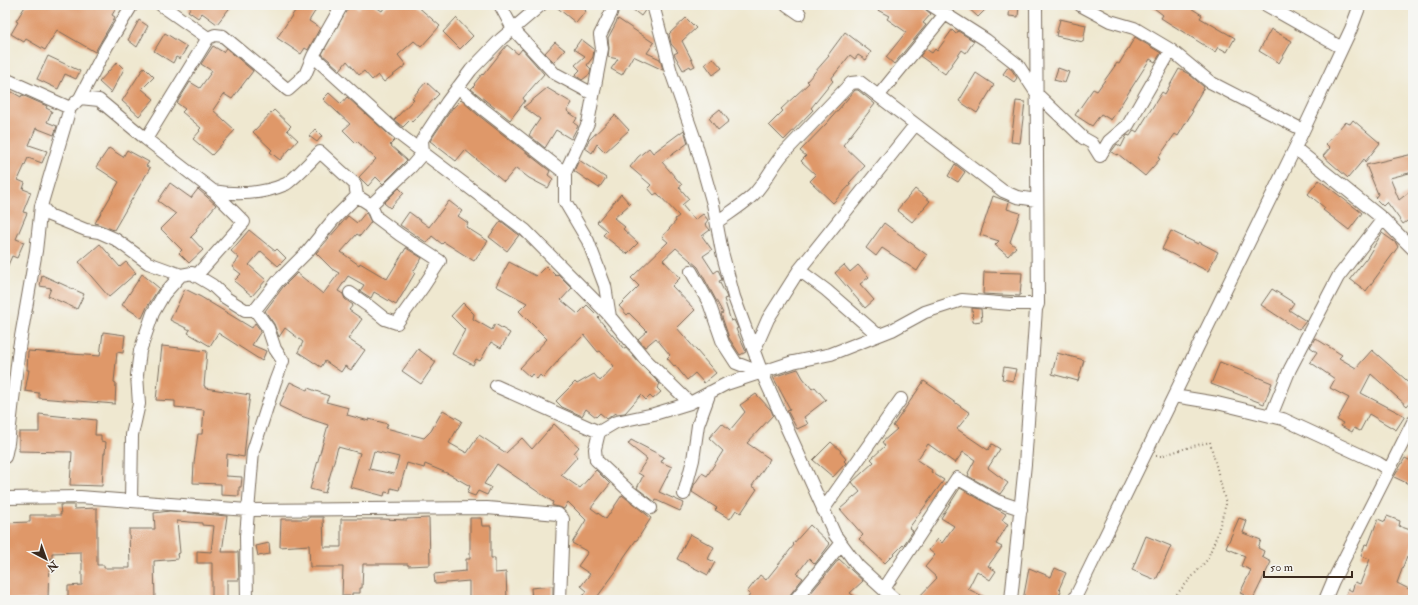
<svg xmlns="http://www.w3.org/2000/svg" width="1418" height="605" font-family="'IM FELL Double Pica',serif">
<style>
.building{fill:#df9869;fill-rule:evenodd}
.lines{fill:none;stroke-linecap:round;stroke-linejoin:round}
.minor-casing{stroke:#7a6c5c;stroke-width:14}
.path{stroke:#7a6c5c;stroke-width:2;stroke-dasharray:1 3;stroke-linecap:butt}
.minor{stroke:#fff;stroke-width:12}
</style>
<rect width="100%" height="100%" fill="#f6f6f2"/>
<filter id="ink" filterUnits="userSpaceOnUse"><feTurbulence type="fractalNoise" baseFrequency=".025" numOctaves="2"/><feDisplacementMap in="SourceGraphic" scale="8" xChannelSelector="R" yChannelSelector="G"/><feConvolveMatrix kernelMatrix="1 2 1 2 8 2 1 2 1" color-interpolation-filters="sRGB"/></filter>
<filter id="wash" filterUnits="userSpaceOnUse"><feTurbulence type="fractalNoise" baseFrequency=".012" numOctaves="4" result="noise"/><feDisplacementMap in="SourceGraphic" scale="16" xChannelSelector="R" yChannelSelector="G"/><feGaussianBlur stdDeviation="0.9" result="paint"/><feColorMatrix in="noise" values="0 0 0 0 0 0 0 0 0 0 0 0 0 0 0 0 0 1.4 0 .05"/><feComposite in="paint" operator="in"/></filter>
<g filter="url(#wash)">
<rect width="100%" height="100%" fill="#efe8d0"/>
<g id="blocks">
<path class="building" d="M26 5H118L112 15 115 17 95 52 57 30 45 50 26 39 24 42 11 34 18 22 16 21Z
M192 5H232L217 24 202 13 198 18 188 11Z
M299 5H319L309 21 320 28 308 50 305 48 301 54 277 38Z
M349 5H354L359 9 361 5H373L382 11 386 5H416L440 26 421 47 414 41 398 55 406 65 384 82 378 75 372 80 364 71 359 75 347 61 340 70 322 54Z
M554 5H580L586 11 576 23Z
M627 5H646V9L641 16Z
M868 5H923L925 9 931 14 923 23 926 25 894 64 886 57 906 32 887 19 889 16Z
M965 5H990L978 17Z
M1010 5H1019L1018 17 1009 16Z
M1150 5H1186L1202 15 1200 18 1235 38 1227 52 1218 47 1215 52 1161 18 1163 15Z
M456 18 473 36 460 49 443 32Z
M686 18 696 28 682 41 695 66 691 68 690 66 683 70 674 54 678 52 671 44 669 34Z
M618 19 654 43 647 53 660 59 663 70 633 56 622 75 611 69 618 59 608 57 609 48 608 38Z
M1060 19 1086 25 1083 42 1056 36Z
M139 20 148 26 137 47 128 40Z
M1271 29 1292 41 1279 63 1259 51Z
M952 30 956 34 958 31 974 41 966 53 962 50 945 74 920 56 926 49 932 53 935 49 937 51Z
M845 32 871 52 866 60 858 55 855 59 850 55 831 79 833 81 811 108 813 110 784 140 769 125 783 111 781 109 809 83 807 81 829 56 828 55Z
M165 33 187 47 180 59 176 57 173 63 154 51Z
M1135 37 1161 53 1155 62 1150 59 1111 120 1101 114 1092 126 1075 115 1093 89 1097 91 1117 63 1119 64Z
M581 39 594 49 593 57 587 65 591 69 590 74 582 80 575 75 580 70 575 65 585 56 574 49Z
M555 42 565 50 554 62 545 53Z
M507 45 518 54 522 49 544 74 523 98 525 101 510 120 471 89 475 85 474 84 482 74 483 75Z
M213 46 223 52 226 48 253 71 232 99 224 94 213 110 235 130 212 155 193 139 200 131 199 130 201 128 182 112 185 109 177 103 190 82 200 88 212 71 201 64Z
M48 56 80 71 76 79 65 74 58 89 37 79Z
M713 58 722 68 713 75 705 64Z
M117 62 124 69 111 93 99 82Z
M144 67 154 77 142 89 154 99 139 116 122 101Z
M1008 67 1012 70 1017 78 1014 82 1003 74Z
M1058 68 1069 72 1065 83 1054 80Z
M1179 69 1189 74 1204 87 1191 110 1193 111 1178 136 1175 134 1158 158 1160 159 1145 176 1118 154 1117 155 1111 152 1117 144 1121 147 1127 135 1130 136 1134 130 1137 132 1162 92 1165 94Z
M976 73 994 85 977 113 959 101Z
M426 82 439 94 412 122 410 120 403 127 394 120 414 99 412 98Z
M5 88 21 97 22 95 47 106 46 108 52 111 47 122 57 126 54 135 36 128 29 145 47 151 42 163 28 158 18 180 25 183 23 189 31 192 23 212 27 213 16 239 24 242 17 258 12 256 5 272Z
M547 88 572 103 567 111 577 118 574 123 578 126 571 139 556 130 545 148 529 135 540 119 524 107Z
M855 90H858L875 104 843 145 865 166 849 183 851 184 833 203 810 181 816 175 801 161 806 156 800 151 827 123Z
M329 93 341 104 347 97 395 140 390 145 407 160 383 184 376 177 368 186 359 177 376 159 357 141 356 143 343 130 350 124 323 99Z
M461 100 478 115 550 171 548 175 553 179 548 188 529 178 516 168 504 182 465 150 456 161 430 141 453 107V108Z
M1016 101 1025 102 1020 143 1011 142Z
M720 109 729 121 718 130 709 118Z
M274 110 291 126 287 130 298 140 280 160 270 152 272 150 253 132Z
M615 115 629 130 605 152 597 144 592 153 585 148 589 140Z
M1353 120 1380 143 1365 162 1364 159 1348 178 1323 156 1330 148 1326 144 1345 122 1350 124Z
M315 129 322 136 317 142 309 136Z
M684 130 688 143 662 162 682 185 679 187 689 199 682 205 695 220 703 214 708 220 705 224 710 230 702 236 712 250 703 256 714 273 718 270 720 274 722 280 719 281 726 295 727 298 724 299 731 321 734 320 738 328 736 329 746 352 740 355 729 338 721 314 723 313 698 267 676 248 663 260 680 278 672 286 695 310 677 328 716 373 704 383 695 373 687 380 675 365 674 366 667 358 670 355 656 338 645 347 638 339 647 331 629 313 627 315 619 306 639 286 631 278 668 242 662 237 676 221 675 219 679 216 657 193 654 195 648 188 651 185 630 167 638 157 649 148 653 153Z
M109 148 123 157 127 150 149 162 146 166 150 168 114 230 95 223 119 182 96 167Z
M1413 154V172L1390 178 1399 200 1413 189V217L1403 224 1387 202 1383 206 1375 198 1378 194 1366 165Z
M579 160 606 178 599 188 574 171Z
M955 164 965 172 958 182 948 176Z
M1319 180 1362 213 1349 230 1323 210 1325 208 1308 194Z
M170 183 191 198 198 189 216 205 196 229 197 231 191 237 203 250 189 263 179 253 182 250 161 229 176 214 158 201Z
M399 188 404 193 390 208 384 203Z
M915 189 930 201 912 222 897 210Z
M621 194 630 204 614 218 625 227 623 229 638 243 627 254 603 235 607 231 597 222Z
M993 196 1009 202 1007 209 1020 213 1010 242 1016 247 1008 256 995 245 999 241 980 235Z
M449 201 462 211 458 216 468 223 466 227 488 241 474 261 444 242 442 244 432 236 427 243 400 225 409 212 429 227Z
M366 212 371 222 360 236 357 234 341 252 359 265 360 263 387 279 406 248 422 258 413 272 415 273 396 305 374 292 371 298 360 291 364 285 348 276 338 291 343 294 345 299 353 305 349 310 362 319 348 339 365 350 351 370 345 366 341 372 325 361 321 367 298 352 303 342 285 328 279 337 274 324 265 311 283 287 297 273 323 294 339 273 332 269 316 253 348 216 357 223Z
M501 221 519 235 507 251 489 237Z
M884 223 927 255 917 271 882 248 876 256 866 248Z
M249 230 275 251 277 249 286 258 278 266 261 251 249 265 266 280 252 296 234 281 241 274 232 267 239 258 231 251Z
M1171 231 1198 244 1199 242 1218 252 1208 271 1162 249Z
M1382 233 1396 243 1398 247 1366 291 1350 279 1368 256Z
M100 244 120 267 126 262 136 273 109 297 79 262Z
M509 262 536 276 546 266 556 276 558 274 572 288 561 300 578 314 587 305 599 317 598 318 624 349 626 348 640 364 660 384 657 388 661 392 653 399 650 396 646 400 641 395 625 413 616 414 615 413 607 419 600 413 596 417 586 409 582 416 562 407 556 401 575 382 577 384 594 374 600 381 614 366 600 351 598 352 584 335 558 360V361L543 378 540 375 537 379 532 374 530 377 520 368 547 339 519 311 527 303 496 286Z
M844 265 850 272 858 265 869 277 860 284 874 300 865 308 835 273Z
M984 272 1022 273 1020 296 983 294Z
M142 274 159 288 147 307 142 318 122 305Z
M42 275 84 294 77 309 48 296 51 288 40 286Z
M185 289 201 297 252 328 255 323 261 331 252 345 266 351 262 361 218 333 210 346 188 333 190 330 170 320Z
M1272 289 1294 303 1289 310 1306 321 1299 330 1261 305Z
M463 303 474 314 473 319 492 330 495 324 510 333 501 348 491 342 480 361 476 359 473 365 452 354 465 330 451 316Z
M972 308 981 309 982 321 973 322Z
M103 332 125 335 123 353 117 352 114 382 116 383 115 404 39 398V393L25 391 29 370H27L28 351 100 356Z
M1315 338 1342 355 1339 358 1356 368 1372 350 1413 386V399L1407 406 1371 374 1361 393 1405 416 1396 430 1369 414 1360 431 1354 428 1352 432 1341 426 1343 423 1337 420 1349 398 1330 388 1335 379 1310 362 1317 352 1310 347Z
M162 346 207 351 204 386H205V388L250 395 247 416 248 417 244 457 227 454 226 476 242 477 241 487H239V496L221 495V484L193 483 194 463 198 434H202L204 410 175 407V401L156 400Z
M418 349 436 362 421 384 402 371Z
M1057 353 1084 360 1078 381 1052 374Z
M1220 362 1272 383 1264 404 1211 384Z
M1004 367 1016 369 1013 381 1002 379Z
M798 369 803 378 812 389 815 387 826 400 804 417 808 424 797 429 787 410 790 409 773 377Z
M924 381 970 413 957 429 988 450 992 444 1000 449 988 468 1008 483 1000 494 968 476 969 474 968 473 975 460 963 452 955 463 928 444 917 460 932 470 931 472 944 480 909 528 913 531 905 543 885 563 859 539 863 535 840 509 860 492 852 482 874 462 871 459 885 446 882 442 897 429 893 426Z
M290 382 307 390 308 388 329 396 326 402 349 408 347 415 369 421V419L388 424 386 428 424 438 431 431 443 410 462 421 449 443 467 453 479 435 506 453 522 438 532 449 554 424 579 447 574 453 578 456 561 475 580 488 596 470 610 484 591 508 606 519 622 495 651 518 637 540H636L624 557 617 570 595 600H580L587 591 581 586 590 574 578 566 588 552 572 543 586 520 568 502 564 509 559 507 554 506 552 505 553 502 497 464 484 484 491 487 487 495 478 491 475 496 467 493 470 486 449 474 425 464 424 468 407 463 399 490 391 488 390 493 385 492 384 496 350 487 360 453 338 447 325 493 310 489 328 425 298 415 279 406ZM374 451 399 457 394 474 369 469Z
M756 394 771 410 773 415 747 443 770 459 752 486 757 489 741 513 736 510 730 519 715 510 717 508 692 492 694 485 702 473 707 476 723 451 709 438 722 423 730 430 745 412 740 405Z
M39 414 96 420 95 435H101V441L106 442 105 453H104L102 486 70 485 72 452 19 451V432H39Z
M631 440 664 457 661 462 672 467 659 492 684 503 680 511 656 500 655 502 637 488 643 476 638 473 647 459 628 444Z
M831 442 841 451 840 452 846 459 844 461 846 463 833 477 813 460Z
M1405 458 1413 462V486L1394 477Z
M960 488 1006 514 1002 520 1008 524 996 544 1002 547 988 566 996 571 990 580 977 571 968 589 991 600H916L937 578 925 567 935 555 929 550 938 539 942 543 954 526 941 518Z
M60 505H74V509L97 508V565H104V568H130L129 529H155L154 513 170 511 227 516 222 552H238L239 580H227V600H212V563H197V551L211 552 214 526 202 525V523L177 521 180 553 177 554 178 559 154 561 155 600H68V586L82 585V561H81V552L52 553V559H49L48 600H6L7 559H5V523L30 522V515H61Z
M1387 516 1400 521 1399 526 1413 531V545L1408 557 1407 556 1397 583 1413 591V600H1344L1348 589 1352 591 1355 582 1360 584 1370 559 1361 556 1365 544 1368 545 1378 519 1385 522Z
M309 517H323L324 547H341V519H382L407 520V519L429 518 430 565 408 566V564H363L362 588H360V593H352V596H342L343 567H310L309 545 280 547 281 519H309Z
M470 518H481L482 526H491V558H495V573L506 572 507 600H469V581L435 584 434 574 466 571V559H470Z
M1239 518 1247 521 1243 533 1261 540 1258 548 1264 551 1262 557 1271 562 1253 599 1240 593 1251 570 1241 566 1245 556 1226 548Z
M810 525 830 544 815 564 809 558 797 574 803 578 786 600H747L750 594 747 592 760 575 766 580 794 545 793 544Z
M690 534 714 547 708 559 715 562 708 575 677 559Z
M1146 536 1171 546 1156 580 1132 570Z
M269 543 270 554 258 556 256 546Z
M839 559 863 581 850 593 859 600H805Z
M1029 568 1051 577 1055 568 1066 573 1059 589 1061 591 1057 600H1023Z
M553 586V600H532L531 588Z"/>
</g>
</g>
<g filter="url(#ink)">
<use href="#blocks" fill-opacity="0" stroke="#7a6c5c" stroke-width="1"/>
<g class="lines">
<g class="minor-casing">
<path id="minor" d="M161 5 208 38
M342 5 313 56 400 135 525 230 606 312 645 359 690 403
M500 5 513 29 554 73 593 94
M653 5 671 72 694 137 713 204 722 252 734 297 762 373 835 535 858 566 895 600
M787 5 800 14
M931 5 986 40 1018 65 1037 94 1083 138 1092 143 1100 156 1109 141 1128 125 1171 50 1210 82 1303 130
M1080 5 1110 21 1134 28 1171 50
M1266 5 1342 48
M5 79 70 108 41 206 36 251 19 348 8 443 5 457
M458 87 483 109 565 173
M879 95 945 14
M80 98 107 46 132 5
M70 108 80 98 99 100 146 139 212 190 244 222 196 276
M146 139 208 38 215 35 223 36 288 90 305 75 313 56
M1295 148 1383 219 1413 249
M212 191C236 195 263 194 286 184 293 180 313 159 320 152L355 184 357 196
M41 206 49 215 86 230 99 232 115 239 148 263 181 275
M717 222C729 213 746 203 755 193 766 181 772 167 783 154L851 83 860 82 1003 191 1017 197 1037 200
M799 270 826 290 878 335
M691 271 709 303 723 343 736 363 762 373
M350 293 370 307 385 319 397 323 423 287 440 261 400 235 376 217 371 205
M610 317 605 286 588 241 565 202V173L588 123 602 49 600 35 611 13 613 5
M754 351 768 319 799 270 915 125
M496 386 599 432 616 422 654 414 690 403 726 384 793 362 831 354 892 330 925 312 962 300 1011 304H1038
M1174 396 1217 403 1283 419 1378 463 1389 470 1333 581 1325 600
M1271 416 1290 369 1338 277 1383 219
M599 432 595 449 596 460 629 491 651 508
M1389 470 1413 422
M684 494 693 460 698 425 710 392
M5 498 80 497 247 510 487 508 558 514 563 519 560 600
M131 501 132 435 139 404 137 375 140 351 153 313 164 294 181 275 192 273 212 285 226 298 245 310H255
M823 510 901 399
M884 589 957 478 997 501 1021 509
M247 600 246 536 253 451 275 382 283 361 275 349 268 328 255 310 277 282 307 252 333 220 357 196 371 205 411 167 423 153 422 140 447 102 471 70 501 39 541 5
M795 600 841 544
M1011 600 1025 464 1036 309 1038 304 1036 5
M1074 600 1295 148 1351 29 1360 5"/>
</g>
<path class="path" d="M1156 456H1161L1193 446 1210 442 1226 504 1217 535 1207 560 1176 595 1174 600"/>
<use href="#minor" class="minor"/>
</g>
</g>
<rect width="1418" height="605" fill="none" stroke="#f6f6f2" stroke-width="20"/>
<g transform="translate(46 559) rotate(139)" stroke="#f6f6f2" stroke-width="3" paint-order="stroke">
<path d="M0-3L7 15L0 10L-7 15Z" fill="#3b2a1e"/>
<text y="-6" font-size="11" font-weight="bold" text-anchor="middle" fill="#3b2a1e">N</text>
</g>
<path d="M1264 571v6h88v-6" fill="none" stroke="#3b2a1e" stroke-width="2"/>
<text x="1270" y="571" font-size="12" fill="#3b2a1e" stroke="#f6f6f2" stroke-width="3" paint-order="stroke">50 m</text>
</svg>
